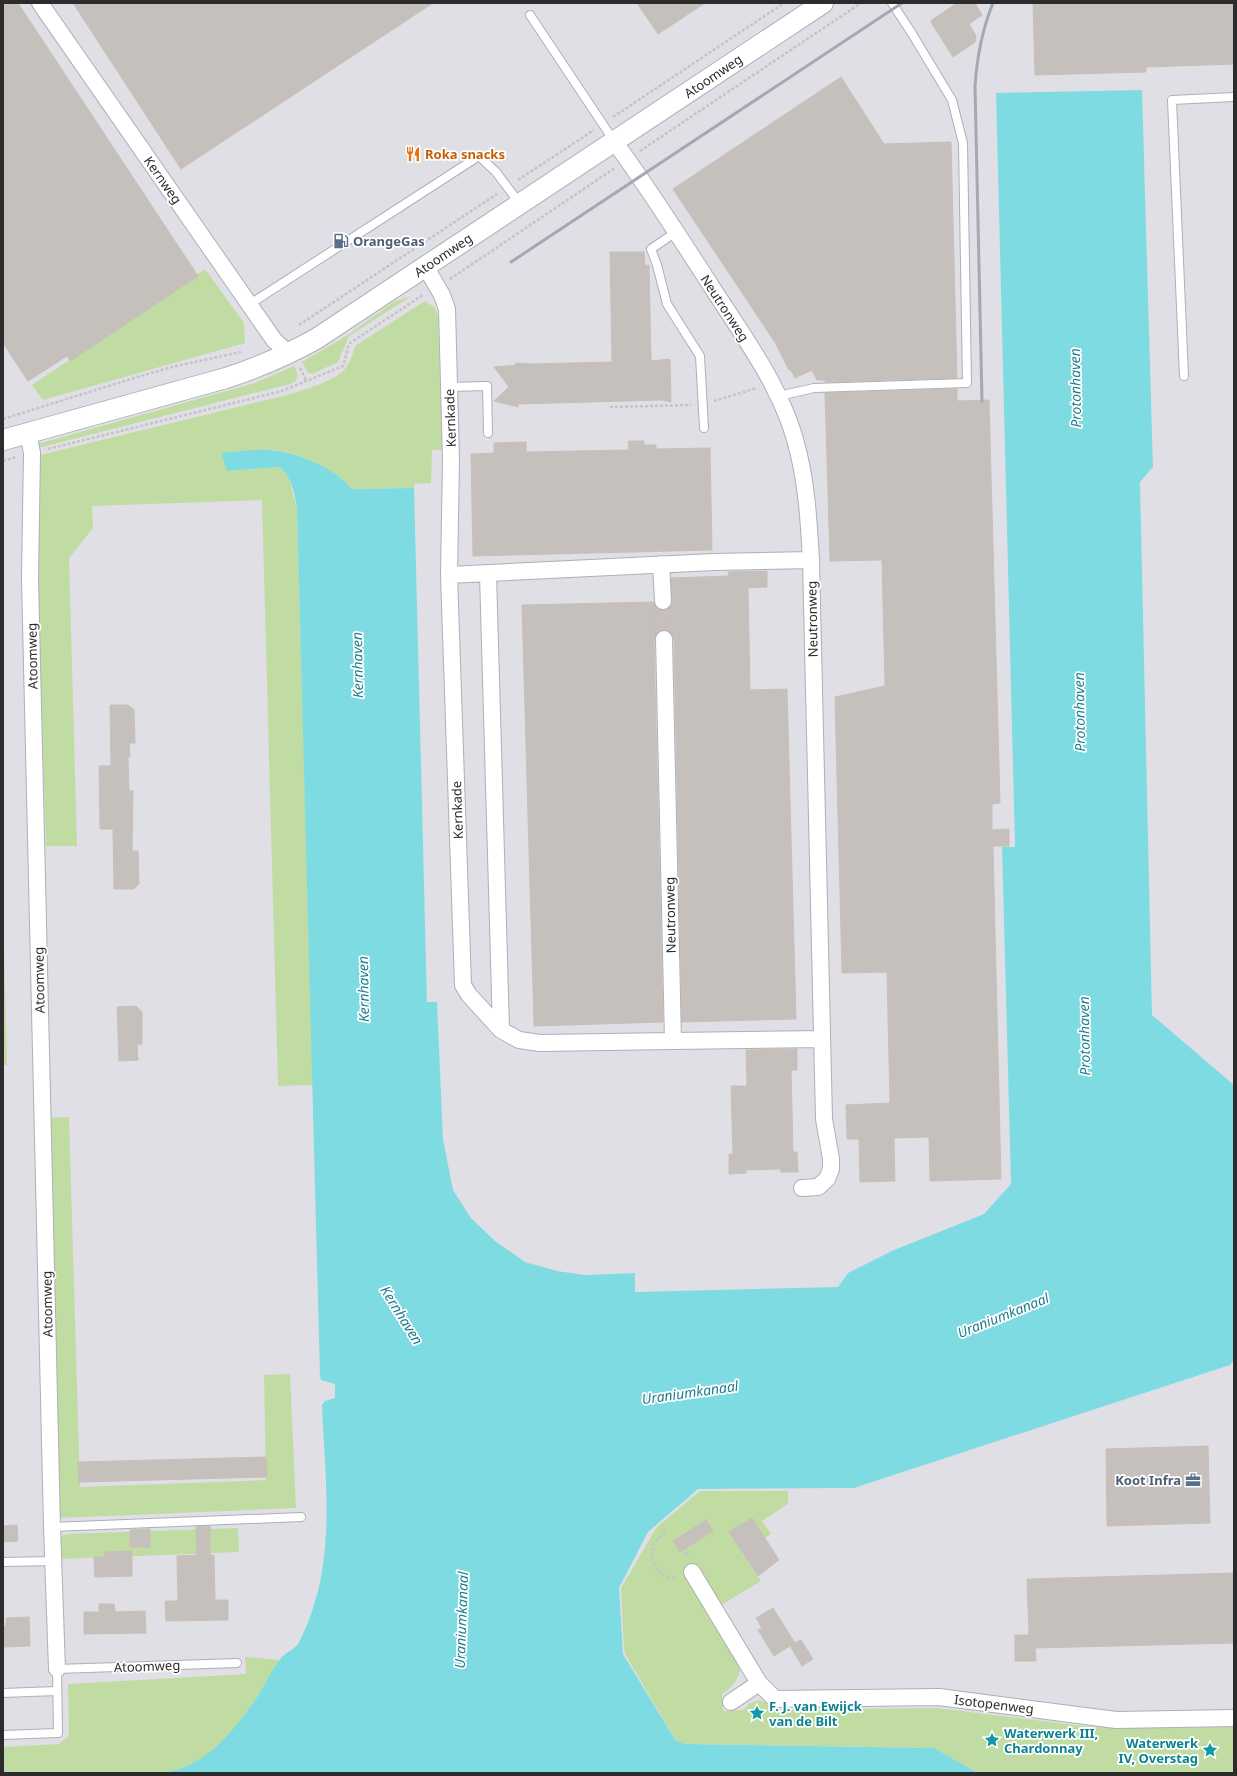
<svg xmlns="http://www.w3.org/2000/svg" width="1237" height="1776" font-family="'Noto Sans',sans-serif">
<style>
.industrial{fill:#e0dfe5}
.green{fill:#c1dca2}
.water{fill:#7fdbe2}
.building{fill:#c5c0bb;stroke:#c7c0b9}
.lines{fill:none;stroke-linecap:round;stroke-linejoin:round}
.minor-tunnel{stroke:#c6bfbc;stroke-width:16;stroke-dasharray:16 8;stroke-linecap:butt}
.service-casing{stroke:#acb0b7;stroke-width:10}
.minor-casing{stroke:#acb0b7;stroke-width:18}
.tertiary-casing{stroke:#acb0b7;stroke-width:22}
.path{stroke:#c4c4c4;stroke-width:2.5;stroke-dasharray:3 2;stroke-linecap:butt}
.service{stroke:#fff;stroke-width:8}
.minor{stroke:#fff;stroke-width:16}
.tertiary{stroke:#fff;stroke-width:20}
.rail{stroke:#a3a9b4;stroke-width:3}
.labels{text-anchor:middle;dominant-baseline:central;stroke-width:3.5;stroke-linejoin:round;paint-order:stroke}
.street-label{font-size:13px;fill:#2c2c2c;stroke:#fff}
.food-label{font-size:13px;font-weight:bold;fill:#c56008;stroke:#fff;text-anchor:start}
.service-label{font-size:13px;font-weight:bold;fill:#4e5e75;stroke:#fff;text-anchor:start}
.culture-label{font-size:13px;font-weight:bold;fill:#0d838f;stroke:#fff;text-anchor:start}
.water-label{font-size:14px;font-style:italic;fill:#1c7e8f;stroke:#fff}
</style>
<rect width="100%" height="100%" fill="#ece4e0"/>
<path class="industrial" d="M3 3H1234V1085L1152 1015 1140 482 1153 467 1142 90 996 93 1015 847H1002L1011 1184 984 1214 894 1250 848 1273 838 1287 634 1292 635 1273 585 1275 557 1271 525 1262 495 1241 471 1218 453 1190 443 1139 437 1002 427 1003 419 696 279 467 299 554 320 1377 322 1380 335 1384 336 1395 335 1398 330 1399 322 1405 327 1541 324 1568 318 1596 298 1644 279 1660 265 1686 158 1773H3Z
M1234 1360V1773H978L934 1748 676 1741 623 1654 619 1588 648 1532 698 1489 854 1488 1230 1365Z"/>
<path class="green" d="M87 93 205 269 244 323 245 343 43 400 32 385 205 269Z
M410 297 349 336 338 362 312 374 308 373 302 362 348 335 395 301Z
M425 301 434 307 438 315 442 450H432L431 483 414 484V488L351 489C340 471 294 450 272 450 265 450 235 467 227 471L279 467 288 475 297 508 313 1085 278 1086 262 500 92 506 93 528 69 558 77 846H46L38 589 36 456 291 394C306 389 335 381 345 369 350 363 353 354 355 346Z
M294 366C297 372 299 375 295 382L286 385 34 449V445L255 383Z
M3 905 7 1065H3Z
M69 1117 80 1487 266 1480 264 1375 290 1374 296 1508 59 1518 50 1118Z
M700 1491H788V1504L762 1521 771 1534 742 1553 761 1581 711 1611 740 1664C741 1677 733 1687 722 1694L723 1711 743 1710 749 1704 758 1700 767 1703 769 1710 937 1708 1083 1726 1120 1728 1234 1727V1773H978L934 1748 686 1744 676 1741 625 1654 624 1649 621 1588 657 1527Z
M238 1528 239 1552 60 1559 59 1537 68 1534Z
M245 1657 279 1660C257 1701 227 1753 179 1769 172 1771 165 1772 158 1773H3V1747L59 1744 69 1736 68 1684 246 1674Z"/>
<path class="water" d="M1142 90 1153 467 1140 482 1152 1015 1234 1085V1360L1230 1365 854 1488 698 1489 648 1532 619 1588 623 1654 676 1741 686 1744 934 1748 978 1773H158C165 1772 172 1771 179 1769 213 1758 236 1727 256 1699 265 1686 271 1670 281 1658 286 1652 296 1649 299 1642 338 1566 325 1487 322 1405L325 1401 335 1398V1384L321 1380 320 1377 297 508C294 493 292 476 279 467L227 471 221 453C237 452 255 449 270 450 295 451 338 469 351 489L414 488 427 1002H437L443 1139 453 1190 471 1218 495 1241 525 1262 557 1271 585 1275 635 1273V1292L838 1287 848 1273 894 1250 984 1214 1011 1184 1002 847H1015L996 93Z"/>
<path class="building" d="M3 3H18L198 276 70 361 67 356 28 381 3 343Z
M73 3H433L181 169Z
M637 3H705L658 34Z
M957 3H975L982 15 969 24 976 36 975 42 953 57 931 22 932 20Z
M1033 3H1234V64L1146 67V72L1035 75Z
M841 77 884 144 951 142 957 378 825 382V380H817L812 370 795 378 791 370H789L776 344 673 189Z
M610 252H644L645 266 649 265 651 361 670 359 671 402 662 400 518 404V407L494 401 509 387 494 367 516 365V363L529 364 612 362Z
M957 389V401L989 400 1000 803 992 804V830L1009 829V846H993L1001 1179 930 1181 929 1137 894 1138 895 1181 860 1182 859 1139H847L846 1105 890 1103 887 972 842 973 835 697 885 686 882 560 830 561 825 393Z
M628 441H644V445H656V449L710 448 712 550 473 556 471 454 494 453V443L526 442V452L629 450Z
M767 571V587L748 588 750 690 787 689 796 1019 682 1022 674 639 669 631 663 630 656 634 654 639 663 1022 534 1026 522 605 654 602 658 609 664 610 668 609 672 605 671 578 729 576 728 572Z
M110 705H128L134 710 135 743H129L130 757H128L129 791H133L132 851H138L139 884 134 889H114L113 829H100L99 766H111Z
M136 1006 142 1012V1044H137L138 1060 119 1061 117 1007Z
M797 1049V1070H791L793 1152H797L798 1172H781V1169L746 1170V1173L729 1174V1154H733L731 1086H747L746 1050Z
M1208 1446 1210 1523 1107 1526 1106 1449Z
M266 1457 267 1477 79 1482 78 1462Z
M752 1518 779 1560 758 1576 729 1532Z
M706 1520 713 1531 680 1552 673 1541Z
M17 1525 18 1541 3 1542V1526Z
M210 1526V1555H214L215 1600H228V1620L166 1621 165 1601H178L177 1556 197 1555 196 1527Z
M150 1529V1547H130V1530Z
M132 1551V1576L95 1577 94 1557H105L104 1552Z
M1234 1573V1643L1035 1648 1036 1661H1015V1635H1029L1027 1579Z
M99 1604H114L115 1612 145 1611 146 1633 84 1634V1612H99Z
M773 1608 795 1643 801 1640 813 1659 802 1666 790 1646 774 1656 758 1630 762 1628 756 1618Z
M29 1617 30 1646 3 1647V1626H6V1618Z"/>
<g class="lines">
<path class="minor-tunnel" d="M663 601 664 639"/>
<g class="service-casing">
<path id="service" d="M530 15 614 141
M676 232 651 249 657 265 667 304 700 356 704 428
M250 304 479 156 496 172 520 204
M1184 376 1172 100 1234 97
M449 387 487 386 488 433
M779 396 814 388 967 383 963 143 952 100 911 32 892 3
M52 1527 301 1517
M3 1562 54 1561
M3 1693 57 1691
M3 1735 58 1733 57 1669 237 1663"/>
</g>
<g class="minor-casing">
<path id="minor" d="M40 3 274 340 289 354
M614 141C650 190 682 241 715 292 748 343 786 394 799 455 807 489 809 525 811 560L824 1119 831 1159V1169L827 1179 818 1187 802 1188
M425 266 442 295 447 309 451 460 449 575 463 985 469 995 501 1030
M28 433 32 453 30 578 52 1527 57 1669
M661 564 663 601
M488 574 501 1030 519 1040 540 1043 673 1041
M449 575 714 562 811 560
M664 639 673 1041 822 1039
M692 1572 759 1683 775 1699 939 1697 1116 1720 1234 1718
M731 1702 759 1683"/>
</g>
<g class="tertiary-casing">
<path id="tertiary" d="M3 440 226 378C257 368 287 355 316 339L823 3"/>
</g>
<path class="path" d="M613 117 784 3
M640 151 861 3
M518 180 594 130
M450 279 615 168
M299 325 497 194
M300 368 307 382
M714 401 757 388
M610 407 691 405
M3 419 134 378 172 367 241 352
M48 449 282 391 343 366C346 358 346 350 350 343L423 295
M3 461 16 457
M665 1532C660 1537 655 1541 653 1547 648 1563 661 1579 677 1578
M685 1552 688 1557"/>
<use href="#service" class="service"/>
<use href="#minor" class="minor"/>
<use href="#tertiary" class="tertiary"/>
<path class="rail" d="M511 262 902 3
M982 401 975 86C977 57 982 30 993 3"/>
</g>
<defs>
<g id="restaurant-bare" transform="scale(1.2)"><path d="M-5-6h1v4h1v-4h1v4h1v-4h1v5L-1.5 .5V6h-2V.5L-5-1ZM5-6V6H3V1.5H1.5Q1.5-4 5-6Z" fill="#e8710a" stroke="#fff" stroke-width="2.5" paint-order="stroke"/></g>
<g id="fuel-bare" transform="scale(1.2)"><path d="M-5.5-6h7V0h2V4h1.3V-2.5L3-4.5l.8-.8L6-3V5H2.5V1h-1V6h-7ZM-4.2-4.7v3.2H.2V-4.7Z" fill="#5c6f8a" stroke="#fff" stroke-width="2.5" paint-order="stroke"/></g>
<g id="office-bare" transform="scale(1.2)"><path d="M-6-3h4V-5.5h4V-3h4V5H-6ZM-1-4.5V-3h2v-1.5ZM-6 0V1H6V0Z" fill="#5c6f8a" stroke="#fff" stroke-width="2.5" paint-order="stroke"/></g>
<g id="sight-bare" transform="scale(1.2)"><path d="M0-6L1.8-2.2L6-1.7L2.9 1.2L3.7 5.4L0 3.3L-3.7 5.4L-2.9 1.2L-6-1.7L-1.8-2.2Z" fill="#0f9aa8" stroke="#fff" stroke-width="2.5" paint-order="stroke"/></g>
</defs>
<g fill-rule="evenodd">
<use href="#restaurant-bare" x="413" y="154"/>
<use href="#fuel-bare" x="341" y="241"/>
<use href="#office-bare" x="1193" y="1480"/>
<use href="#sight-bare" x="757" y="1713"/>
<use href="#sight-bare" x="992" y="1740"/>
<use href="#sight-bare" x="1210" y="1750"/>
</g>
<g class="labels">
<g class="street-label">
<text transform="translate(713 76) rotate(-34)">Atoomweg</text>
<text transform="translate(163 180) rotate(55)">Kernweg</text>
<text transform="translate(443 255) rotate(-34)">Atoomweg</text>
<text transform="translate(725 308) rotate(57)">Neutronweg</text>
<text transform="translate(450 418) rotate(-92)">Kernkade</text>
<text transform="translate(812 619) rotate(-91)">Neutronweg</text>
<text transform="translate(32 656) rotate(-91)">Atoomweg</text>
<text transform="translate(457 810) rotate(-92)">Kernkade</text>
<text transform="translate(670 915) rotate(-91)">Neutronweg</text>
<text transform="translate(39 980) rotate(-91)">Atoomweg</text>
<text transform="translate(47 1304) rotate(-91)">Atoomweg</text>
<text transform="translate(147 1666) rotate(-2)">Atoomweg</text>
<text transform="translate(994 1704) rotate(7)">Isotopenweg</text>
</g>
<g class="food-label">
<text x="425" y="154">Roka snacks</text>
</g>
<g class="service-label">
<text x="353" y="241">OrangeGas</text>
<text x="1181" y="1480" text-anchor="end">Koot Infra</text>
</g>
<g class="culture-label">
<text x="769" y="1706">F. J. van Ewijck<tspan x="769" dy="15">van de Bilt</tspan></text>
<text x="1004" y="1733">Waterwerk III,<tspan x="1004" dy="15">Chardonnay</tspan></text>
<text x="1198" y="1743" text-anchor="end">Waterwerk<tspan x="1198" dy="15">IV, Overstag</tspan></text>
</g>
<g class="water-label">
<text transform="translate(1075 388) rotate(-91)">Protonhaven</text>
<text transform="translate(357 665) rotate(-91)">Kernhaven</text>
<text transform="translate(1079 712) rotate(-91)">Protonhaven</text>
<text transform="translate(363 989) rotate(-91)">Kernhaven</text>
<text transform="translate(1084 1036) rotate(-91)">Protonhaven</text>
<text transform="translate(402 1315) rotate(58)">Kernhaven</text>
<text transform="translate(1003 1315) rotate(-22)">Uraniumkanaal</text>
<text transform="translate(690 1392) rotate(-8)">Uraniumkanaal</text>
<text transform="translate(461 1620) rotate(-88)">Uraniumkanaal</text>
</g>
</g>
<rect width="1237" height="1776" fill="none" stroke="#2c2c2c" stroke-width="8"/>
</svg>
